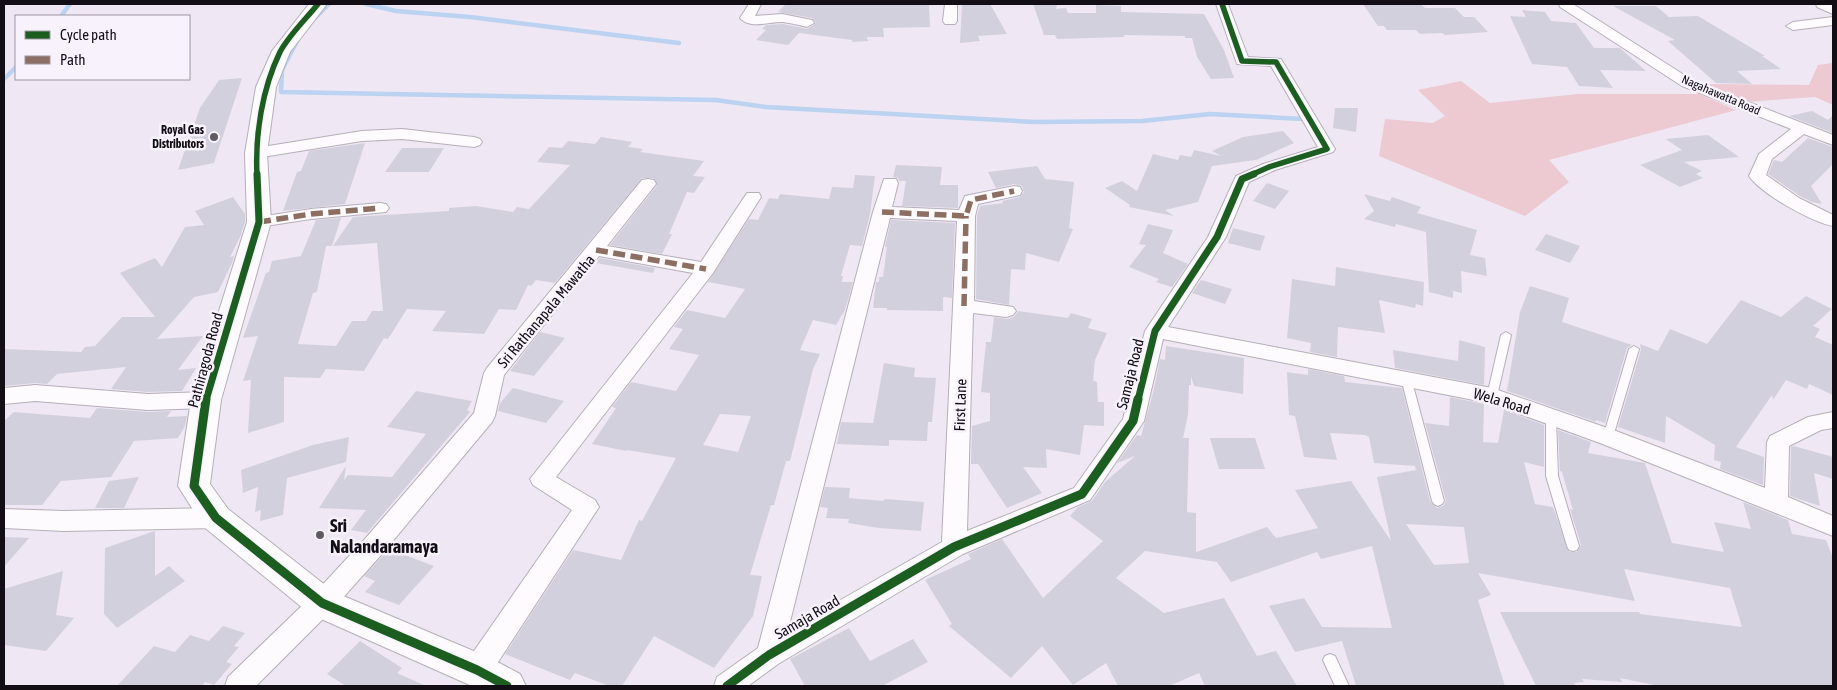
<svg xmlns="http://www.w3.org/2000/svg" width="1837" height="690" font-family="'Asap Condensed',sans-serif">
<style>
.green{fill:#edcad1}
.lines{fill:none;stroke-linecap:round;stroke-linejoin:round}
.stream{stroke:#bbd2f0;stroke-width:4.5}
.building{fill:#d3d0de;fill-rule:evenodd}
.lane-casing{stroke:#b6afb9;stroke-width:2}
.street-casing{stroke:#b6afb9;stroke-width:2}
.secondary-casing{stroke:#b6afb9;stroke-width:2}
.lane{fill:#fdfbfd;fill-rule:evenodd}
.street{fill:#fdfbfd;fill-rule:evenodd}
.secondary{fill:#fdfbfd;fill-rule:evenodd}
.quiet{stroke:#8d6e63;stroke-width:5.5;stroke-dasharray:12 5.5;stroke-linecap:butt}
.cycleway-far2-casing{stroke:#f8f2fc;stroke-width:8}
.cycleway-far1-casing{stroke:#f8f2fc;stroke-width:10}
.cycleway-casing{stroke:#f8f2fc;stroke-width:12}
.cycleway-far2{stroke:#1b5e20;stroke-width:5.5}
.cycleway-far1{stroke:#1b5e20;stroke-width:7}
.cycleway{stroke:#1b5e20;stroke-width:9}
.poi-dot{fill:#605a63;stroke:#f8f2fc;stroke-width:2}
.labels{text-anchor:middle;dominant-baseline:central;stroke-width:5;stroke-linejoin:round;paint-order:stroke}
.far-street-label{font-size:12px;fill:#130e16;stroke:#f8f2fc}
.far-poi-label{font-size:12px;font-weight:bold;fill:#130e16;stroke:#f8f2fc;text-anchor:end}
.street-label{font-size:15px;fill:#130e16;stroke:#f8f2fc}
.near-poi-label{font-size:18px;font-weight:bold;fill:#130e16;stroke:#f8f2fc;text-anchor:start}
</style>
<rect width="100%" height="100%" fill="#efe7f3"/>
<path class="green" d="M1833 63V105L1815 97 1744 102 1705 84 1809 85 1818 65Z
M1461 81 1490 103 1578 94H1699L1736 110 1549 160 1569 182 1525 216 1379 156 1385 119 1433 123 1445 116 1418 90Z"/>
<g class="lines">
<path class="stream" d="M366 4 396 11 470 17 679 43
M61 16 70 4
M315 18 329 4
M297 41 282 70 281 92 716 100 766 107 1034 122 1142 121 1210 114 1303 119
M4 79 16 67"/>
</g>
<path class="building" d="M786 4H929L930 27 883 28 884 37H867L868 41 852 42V40L799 33 788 45 756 40 766 30 762 29 766 25 783 24 807 29 816 23 812 18 778 12Z
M962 4H990L1007 34 978 36 980 41 960 43Z
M1033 4H1057L1056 9 1066 8 1068 13H1096V5L1121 6V12L1204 14 1224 50 1234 78 1211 79 1197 57 1192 38H1185V36L1124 35V37L1057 39 1055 35H1044Z
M1363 4H1421L1425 8H1455L1464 17H1474L1488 32 1445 35 1442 33 1420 34 1416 30H1387L1384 26H1378Z
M1613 6H1656L1669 17 1698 16 1765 56H1762L1781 69 1737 71 1752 84 1716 83 1668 41 1675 40Z
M1522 10 1545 12 1551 21 1576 23 1594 48H1620L1646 71 1600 70 1613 88 1579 86 1567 67 1532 64 1510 16 1526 17Z
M242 78 214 163 178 170 200 108 219 80Z
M1335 108H1358L1356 132 1333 128Z
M1812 111 1828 120 1833 115V133L1789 116Z
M1283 131 1294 143 1256 160 1212 166 1198 202 1165 210 1174 216 1129 207 1130 205 1105 188 1122 181 1137 191 1153 154 1178 160 1180 155 1191 157 1194 150 1221 156 1212 151 1243 137Z
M1708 135 1739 157 1684 162 1702 171 1696 174 1703 178 1680 187 1640 165 1682 150 1666 139Z
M601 137 632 142 628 147 643 149 640 152 704 161 693 176 705 177 694 193 687 192 669 234H672L662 254 610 245 657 185 654 178H642L555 283 536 280 531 286 528 285 516 310 499 309 484 334 432 331 446 311 407 309 388 339 384 338 364 371 326 369 320 378 284 377V422L248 433 251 380 243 381 258 336 243 338 266 273 269 272 272 261 301 256 316 220 341 218 332 246H326L317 292 313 293 298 344 336 346 352 321H366L372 311H383L377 243 333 246 353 217 449 211V208L476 206 513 212 517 207 529 209 570 165 537 162 549 147 562 148 568 141 595 144Z
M1808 138 1833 147V164L1811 186 1822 204 1812 202 1800 196 1768 174 1774 160 1782 162Z
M365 143 345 204 283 211 297 172 301 171 309 151Z
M402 148H444L429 172H385Z
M896 165 942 167 940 185H958V208L902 206 906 181H899L898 178 893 177Z
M1037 166 1045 179 1074 182 1069 228 1073 229 1059 262 1026 253 1025 270 1011 269 1009 305 976 299 977 216 980 206 1003 203 1002 201 1020 197 1024 192 1022 186 1014 184 996 188 988 172Z
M855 175 875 176 870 214 862 246 850 245 841 276H843L842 282H853L845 310 836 325 813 320 800 350 820 354 813 369 790 461H786L774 505H771L750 575 762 576 753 616 714 668 654 636 622 686H609L575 673 570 680 505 654 573 550 621 560 639 520 642 521 676 458 627 450 626 451 592 444 616 408 612 407 631 382 676 391 699 355 669 349 683 329 674 327 687 310 725 318 745 289 708 282 749 219 758 220 769 198 778 199 780 194 829 199 832 187 853 188ZM720 414 751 416 738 452 703 445Z
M1267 183 1289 191 1275 209 1253 201Z
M1364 194 1390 201 1392 197 1421 207 1417 213 1477 230 1470 255 1485 258 1487 276 1461 271 1462 293 1453 291V298L1429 292 1426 232 1396 224 1395 227 1364 219 1374 211Z
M233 197 245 214V222L241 235 230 257 234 256 232 263 218 292 194 297 157 339 203 336 178 370 196 368 182 391 148 392 111 389 126 367 57 374 47 384 35 383 4 386V349L81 352 85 347 95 346 122 317H155L120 273 155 258 162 267 185 227 204 225 195 211Z
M891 220 955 223 952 298 943 297V311L887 310V308H873L876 282H879V277H883L887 247H885Z
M1148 224 1173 230 1163 253 1188 264 1172 287 1156 282 1159 279 1129 267 1146 245 1139 244Z
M1233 228 1265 236 1260 251 1228 243Z
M1546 234 1580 246 1570 263 1535 250Z
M600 258 655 268 653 273 596 263Z
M1336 267 1424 282 1423 306 1416 304 1415 308 1379 300 1385 333 1338 327 1337 357 1310 352 1311 343 1287 338 1292 279 1335 286Z
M1201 280 1232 289 1225 304 1192 293Z
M1530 286 1569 298 1562 322 1632 345 1627 348 1605 423 1596 420V422L1507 391 1520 312Z
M1806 296 1832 309 1813 326 1820 329 1815 337 1833 345V395L1809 384 1807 389 1786 380 1773 400 1772 395 1736 447 1764 457 1763 485 1720 469 1721 462 1714 460 1715 445 1666 416 1665 443 1618 427 1641 350 1640 344 1658 351 1670 329 1707 344 1741 300 1781 317Z
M1018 311 1068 318 1071 313 1092 319 1088 328 1107 333 1095 360 1093 381 1097 382 1098 402H1104V426L1084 425 1080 455 1046 449 1047 468 1023 467 1042 493 1007 508 978 464H971L972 426 990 421V393L981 392 986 342H991L994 317 1007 319 1014 317Z
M540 332 565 338 534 376 510 371Z
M1459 340 1485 347 1484 385 1395 368 1393 350 1458 361Z
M1166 346 1244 358 1243 394 1194 386 1191 376V385H1189L1188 415 1183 438H1189L1187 512 1196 513V552L1267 527 1276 538 1318 528 1295 490 1351 481 1391 541 1377 477 1416 470 1415 466 1374 463 1369 437 1365 435 1330 433 1337 460 1304 457 1295 416 1289 415 1287 372 1308 375V369L1344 376 1345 382 1402 388 1430 501 1437 508 1443 506 1446 501 1425 423 1449 426 1450 397 1484 404 1483 442 1498 443 1504 410 1544 425V467L1524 462 1535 504 1553 507 1569 552H1577L1581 545 1570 509 1573 510 1562 472 1560 471 1558 430 1591 442 1588 453 1645 463 1672 543 1724 552 1714 522 1751 529 1743 502 1788 520 1792 534 1826 540 1833 558V686H1659L1620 678 1622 682 1582 679 1584 682 1574 683 1576 686H1536L1500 612H1639L1640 614 1742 627 1730 588 1624 569 1635 601 1478 573 1491 595 1478 600 1505 686H1356L1342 641 1295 652 1269 606 1304 598 1322 627 1392 628 1372 546 1321 559 1317 552 1231 582 1217 562 1145 551 1116 578 1164 613 1224 598 1257 656 1276 651 1297 686H1205L1199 673 1169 686H1118L1106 663 1073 685 1042 646 1011 678 949 626 952 624 925 580 971 559 968 554 1002 539 1043 598 1103 541 1070 516 1078 507 1092 501 1105 482 1135 456 1117 463 1137 435 1141 436 1153 393 1160 359 1165 360ZM1406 524 1464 527 1469 563 1434 565Z
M884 363 915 368 914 377 936 378 932 422H928L927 441 889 440V446L837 444 841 422 873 423Z
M513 388 564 401 546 423 498 411 500 403Z
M416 391 472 401 467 410 470 412 367 533 351 530 366 510 319 508 346 466 344 480 348 475 392 477 426 434 387 427Z
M97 408 148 412 171 411 167 417 187 416 185 426 178 438 134 441 111 477 61 481 42 505H4V421L14 412 90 418Z
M349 437 346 462 287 478 283 515 260 521 261 510 255 512 258 487 243 493 241 470 313 445Z
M1210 438H1255L1265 469H1219Z
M1794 446 1833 457V479L1814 473 1820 506 1790 496 1791 447Z
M139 477 124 508H95L109 481Z
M825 487 850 488 849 498 884 501V499L924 502 921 531 879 528 848 523 849 519 826 518 828 508 820 507Z
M155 531V576L169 566 185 581 117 628 104 614 105 548Z
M4 537 29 538 4 567Z
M389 549 434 566 399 605 365 592 375 581 364 576Z
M63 571 56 615 74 618 46 651 4 645V589Z
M223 626 245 633 234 646 239 647 226 662 232 664 214 685 205 682 202 686H117L154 646 175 652 190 635 209 641Z
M849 628 870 661 913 639 928 662 882 686H805L790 659Z
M360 641 402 668 397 673 426 686H346L327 674Z"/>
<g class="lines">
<g class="lane-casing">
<path id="lane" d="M1506 332 1511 335 1497 396 1496 399H1488L1487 396 1501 335Z
M1634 346 1639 349 1613 437 1612 440H1604L1603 437 1629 349Z
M1406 374 1411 378 1444 501 1442 504 1438 506 1434 504 1432 501 1401 378Z
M1551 414 1555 415 1556 418 1558 476 1579 546 1577 550 1573 551 1569 550 1567 546 1546 476V418L1547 415Z
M1330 654 1335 656 1349 686H1335L1323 660 1325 656Z"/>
</g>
<g class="street-casing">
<path id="street" d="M749 4H761L755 16 782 14 812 20 814 23 807 27C799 25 791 23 783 22 770 21 751 30 740 18Z
M945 4H957V21L955 24H945L943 21Z
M1216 4H1228L1248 57 1281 59 1335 149 1333 152 1275 170 1249 182 1226 237 1168 327 1492 388 1616 431 1765 488 1767 442 1770 436 1808 417 1833 412V428L1821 430 1789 446 1788 497 1833 516V536L1600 443 1489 403 1163 339 1144 421 1090 500 963 554 778 664 748 686H714L717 677 758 648 873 212 884 179H896L898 183 892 207 959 210 965 196 1014 186 1020 187 1022 191 1020 195 978 204 975 216 974 301 1013 307 1016 311 1013 315 1006 317 973 313 967 531 1074 488 1123 419 1145 331 1208 237 1236 176 1263 164 1318 147 1271 66 1237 64ZM890 218 957 221 942 542 788 630Z
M1559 4H1573L1692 80 1833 135V145L1804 134 1772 159 1766 175 1799 198 1833 215V226C1812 222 1761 194 1749 176L1759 154 1791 129 1682 86 1560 7Z
M1816 4 1833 5V14L1817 7Z
M1833 17V25L1793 30 1786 26 1793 22Z
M402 129 474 137 480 139 482 142 480 145 474 147 402 139 362 141 256 158 250 156 248 153 250 150 256 148 362 131Z
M648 179 654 180 656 184 607 246 701 262 747 193H759L761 197 713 273 556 477 595 500 599 507 487 679 477 682 467 679 464 670 467 661 572 510 533 485 530 479 693 273 599 256 504 375 495 416 492 422 382 554 331 611 256 686H225L228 677 313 595 364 540 474 413 484 373 487 368 642 180Z
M380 203 386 204 389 208 386 212 311 219 259 227 253 226 250 222 253 218 259 217 311 209Z
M35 385 148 394 206 392 213 395 217 400 213 405 206 408 148 410 35 401 4 404V388Z
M216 508 224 511 228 518 224 525 216 528 63 531 4 528V509L63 511Z"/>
</g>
<g class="secondary-casing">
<path id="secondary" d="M309 4H327L290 52 276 87 267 153 271 222 221 400 210 484 228 509 334 592 490 658 520 674 526 686H472L310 614 204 527 178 486 191 400 247 222 245 153 256 87 272 51Z"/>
</g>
<use href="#lane" class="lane"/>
<use href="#street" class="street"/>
<use href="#secondary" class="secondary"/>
<path class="quiet" d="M882 212 966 216 971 200 1014 191
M259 222 311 214 380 208
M596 250 706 269
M964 306 966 216"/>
<g class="cycleway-far2-casing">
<path id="cycleway-far2" d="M1222 4 1242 61 1276 62 1327 149 1269 167 1251 175
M257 175C255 135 262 89 280 52 289 35 306 19 318 4"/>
</g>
<g class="cycleway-far1-casing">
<path id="cycleway-far1" d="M206 400 259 222 257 174
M1138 400 1155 331 1217 237 1242 179 1254 174"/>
</g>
<g class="cycleway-casing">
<path id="cycleway" d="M206 399 194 486 216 518 322 603 477 670 507 686
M727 686 769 655 954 547 1082 494 1133 421 1138 399"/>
</g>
<use href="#cycleway-far2" class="cycleway-far2"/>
<use href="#cycleway-far1" class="cycleway-far1"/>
<use href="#cycleway" class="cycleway"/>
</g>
<g class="poi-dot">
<circle cx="214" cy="137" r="5"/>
<circle cx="320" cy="535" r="5"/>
</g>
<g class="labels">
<g class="far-street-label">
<text transform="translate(1721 95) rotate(23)">Nagahawatta Road</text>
</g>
<g class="far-poi-label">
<text x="204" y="130">Royal Gas<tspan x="204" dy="14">Distributors</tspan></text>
</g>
<g class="street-label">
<text transform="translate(546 311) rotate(-50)">Sri Rathanapala Mawatha</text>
<text transform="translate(205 360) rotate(-75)">Pathiragoda Road</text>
<text transform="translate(1130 374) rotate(-76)">Samaja Road</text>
<text transform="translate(1502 401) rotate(17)">Wela Road</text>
<text transform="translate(960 405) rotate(-88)">First Lane</text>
<text transform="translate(807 617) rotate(-30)">Samaja Road</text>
</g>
<g class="near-poi-label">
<text x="330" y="525">Sri<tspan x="330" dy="21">Nalandaramaya</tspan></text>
</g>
</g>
<rect width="1837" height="690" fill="none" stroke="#130e16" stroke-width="10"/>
<rect x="15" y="15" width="175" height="65" fill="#f8f2fc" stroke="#9c97a0"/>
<rect x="25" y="31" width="25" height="8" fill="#1b5e20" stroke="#9c97a0"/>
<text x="60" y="40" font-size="15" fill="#130e16">Cycle path</text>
<rect x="25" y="56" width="25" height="8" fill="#8d6e63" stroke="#9c97a0"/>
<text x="60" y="65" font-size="15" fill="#130e16">Path</text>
</svg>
